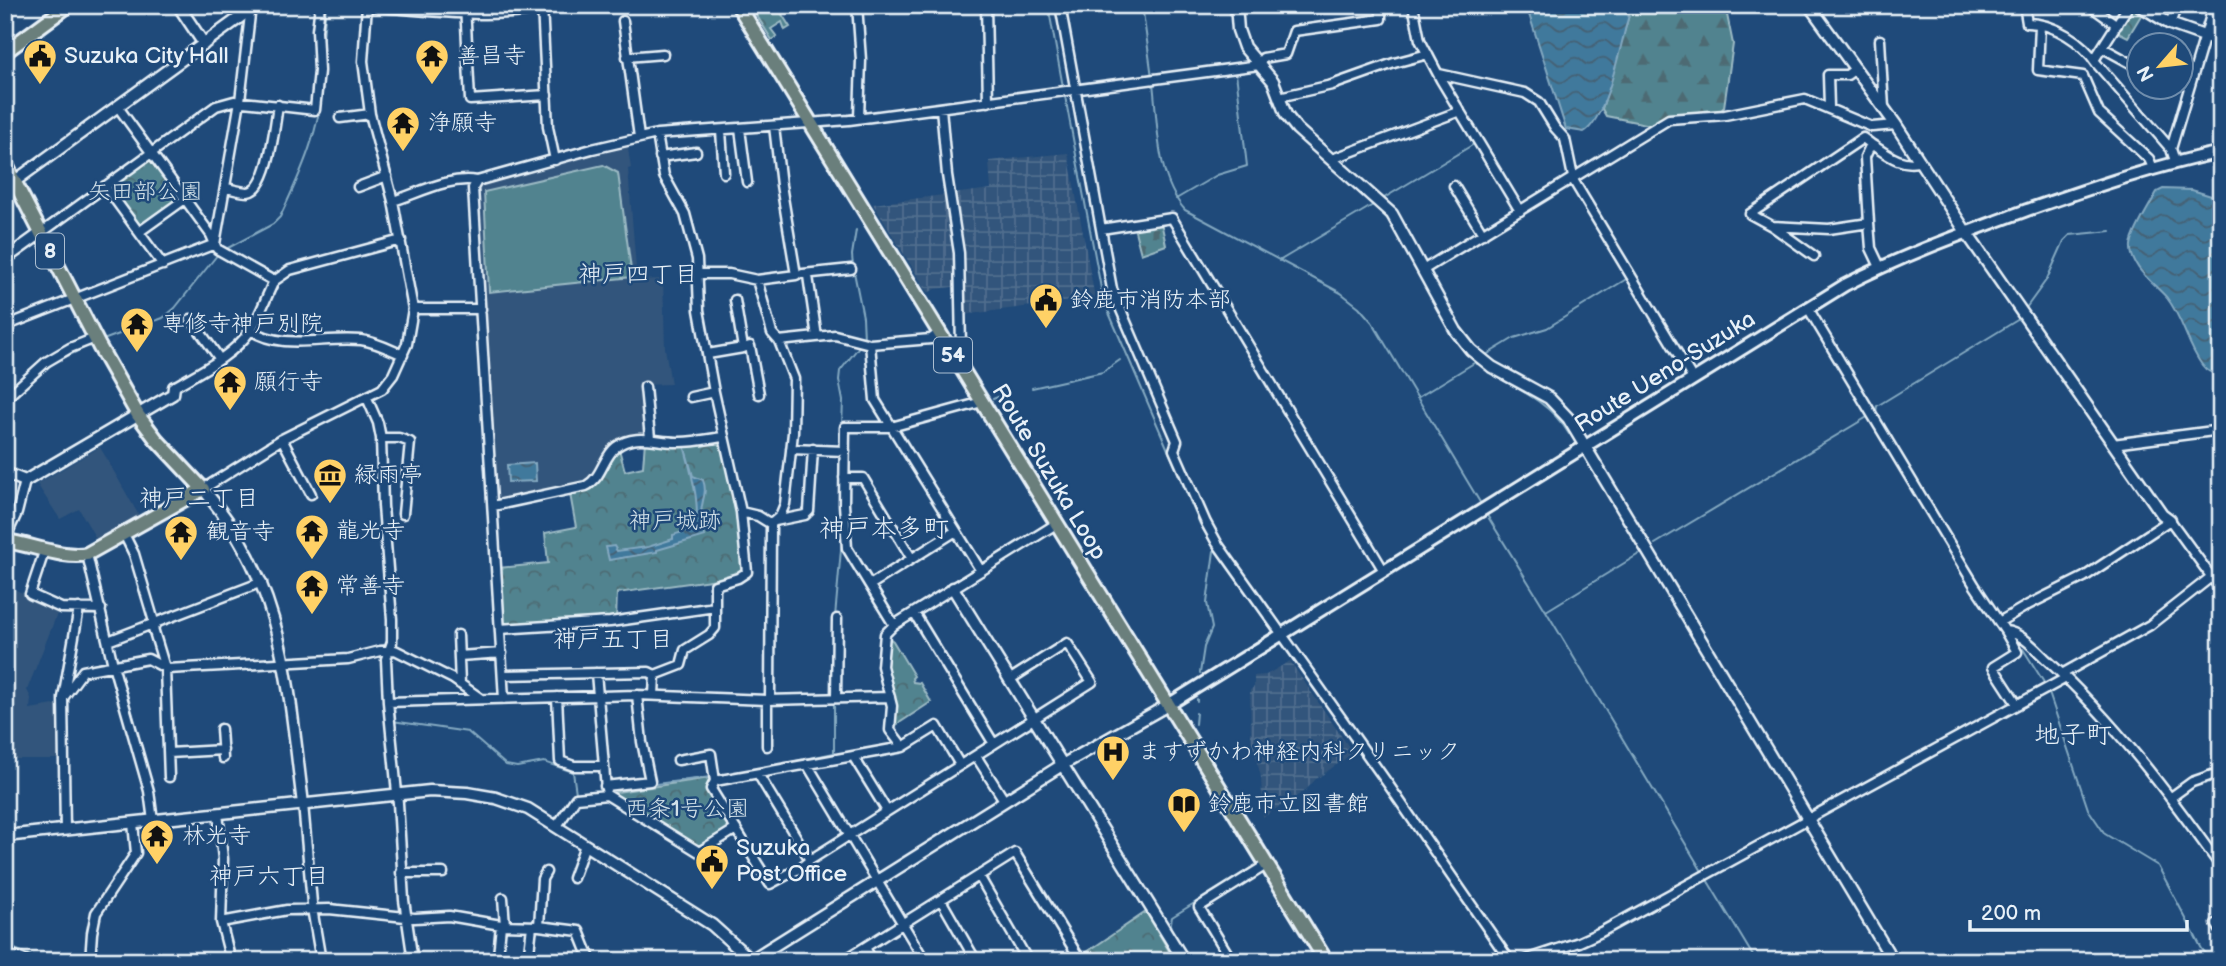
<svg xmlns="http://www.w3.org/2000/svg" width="2226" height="966" font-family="'Balsamiq Sans','Klee One',sans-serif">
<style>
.built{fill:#32557b}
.industrial{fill:url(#industrial-grid)}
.forest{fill:url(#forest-firs);stroke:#9cbac4;stroke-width:2}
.cemetery{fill:url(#cemetery-stones);stroke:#9cbac4;stroke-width:2}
.park{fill:url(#park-crowns);stroke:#9cbac4;stroke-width:2}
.garden{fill:#51838f;stroke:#9cbac4;stroke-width:2}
.water{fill:url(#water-waves);stroke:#84a9c1;stroke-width:2}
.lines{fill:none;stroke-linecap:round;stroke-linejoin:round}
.stream{stroke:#84a9c1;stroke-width:2}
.minor-casing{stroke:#e8f1f8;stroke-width:13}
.tertiary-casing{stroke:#e8f1f8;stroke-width:15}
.secondary-casing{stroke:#e8f1f8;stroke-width:16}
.primary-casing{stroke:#e8f1f8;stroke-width:18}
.minor{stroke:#1f4a7a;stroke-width:8}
.tertiary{stroke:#1f4a7a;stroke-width:10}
.secondary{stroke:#1f4a7a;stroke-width:10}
.primary{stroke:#6b7f7c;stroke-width:12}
.labels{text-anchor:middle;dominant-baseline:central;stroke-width:5;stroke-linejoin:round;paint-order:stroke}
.shield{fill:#1f4a7a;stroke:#acbfd2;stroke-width:2}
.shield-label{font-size:21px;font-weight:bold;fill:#e8f1f8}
.poi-label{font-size:23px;fill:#e8f1f8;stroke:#1f4a7a;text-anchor:start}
.park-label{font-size:23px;fill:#d1e0e8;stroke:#1f4a7a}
.street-label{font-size:23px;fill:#e8f1f8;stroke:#1f4a7a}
.neighbourhood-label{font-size:24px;fill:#e8f1f8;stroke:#1f4a7a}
.quarter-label{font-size:26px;fill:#e8f1f8;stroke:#1f4a7a}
</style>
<defs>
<pattern id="industrial-grid" width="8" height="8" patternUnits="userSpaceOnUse" patternTransform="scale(1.75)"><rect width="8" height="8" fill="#32557b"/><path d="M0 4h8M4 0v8" fill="none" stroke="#506e8e"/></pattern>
<pattern id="forest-firs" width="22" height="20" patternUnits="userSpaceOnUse" patternTransform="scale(1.75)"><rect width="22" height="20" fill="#51838f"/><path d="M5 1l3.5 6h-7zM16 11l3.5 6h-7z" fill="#4d6b73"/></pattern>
<pattern id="cemetery-stones" width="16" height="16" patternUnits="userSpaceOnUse" patternTransform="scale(1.75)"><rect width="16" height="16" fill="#51838f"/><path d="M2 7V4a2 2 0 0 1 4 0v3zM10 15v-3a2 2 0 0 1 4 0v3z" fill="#4d6b73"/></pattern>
<pattern id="park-crowns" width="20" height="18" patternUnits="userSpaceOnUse" patternTransform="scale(1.75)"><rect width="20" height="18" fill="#51838f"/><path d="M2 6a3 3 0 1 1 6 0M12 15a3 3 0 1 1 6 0" fill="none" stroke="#4d6b73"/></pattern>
<pattern id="water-waves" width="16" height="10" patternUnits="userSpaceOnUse" patternTransform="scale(1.75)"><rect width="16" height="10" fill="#41799c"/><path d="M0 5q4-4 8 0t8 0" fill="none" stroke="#446073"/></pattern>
</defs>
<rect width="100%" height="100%" fill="#1f4a7a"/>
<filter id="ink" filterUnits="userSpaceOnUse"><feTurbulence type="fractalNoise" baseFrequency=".0143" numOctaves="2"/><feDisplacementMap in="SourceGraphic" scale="14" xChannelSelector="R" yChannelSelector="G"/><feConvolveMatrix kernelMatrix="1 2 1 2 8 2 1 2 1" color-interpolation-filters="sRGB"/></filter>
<g filter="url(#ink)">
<path class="built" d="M627 143 631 168 628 169 637 280 663 279 665 348 671 384 642 385 646 435 625 438 613 445 591 479 500 502 496 498 476 191 484 180 551 163 552 166 573 161 572 157Z
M100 447 142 521 99 544 79 509 60 519 37 484Z
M5 587 16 590 59 609 27 690 31 698 30 709 60 704 62 757 59 759H5Z"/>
<path class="industrial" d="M1068 153 1095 298 962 315 961 286 935 289 928 293 873 204 991 189 989 161Z
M1290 661 1353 753 1315 780 1305 791 1263 817 1261 777 1251 738 1250 690 1254 687V676L1266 675Z"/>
<path class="forest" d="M1614 5H1725L1733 44 1724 107 1719 113 1667 116 1651 125 1606 116 1602 109 1629 15Z"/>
<path class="cemetery" d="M1161 222 1166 245 1141 254 1134 227Z"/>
<path class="park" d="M750 5H776L790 27 785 30 782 22 771 29 777 37 772 40Z
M2137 7 2143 12 2128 37 2116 31 2129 11Z
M149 158H152L180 197 179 201 142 228 139 226 111 188V185Z
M720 440 723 442 738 512 745 570 739 576 617 593 616 620 507 627 502 624 499 568 548 563 545 533 576 527 570 494 592 489 619 449 625 471 643 467 645 441Z
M888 637 893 641 914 676 912 678 913 682 920 683 931 702 893 727 894 706 884 667Z
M710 778 707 789 731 829 699 849 610 793Z
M1146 912 1175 961H1084L1081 956Z"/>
<path class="garden" d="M603 165 618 173 632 277 489 292 484 192Z"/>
<path class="water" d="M1526 5H1612L1629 15C1621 42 1607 119 1584 132L1566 129Z
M2163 189 2192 190 2221 199V375C2213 373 2207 372 2202 365 2187 345 2183 318 2167 298 2155 284 2129 267 2131 245 2133 231 2150 205 2157 192Z
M684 445 693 476 703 480C709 496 698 503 702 520L700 521 705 536 657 550V552L609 560 606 547 614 546 617 551 648 547 673 539V535C679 533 688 531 693 526 704 514 688 461 684 445Z
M535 463 536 481 508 482 507 465Z"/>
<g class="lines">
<path class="stream" d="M1048 5 1063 87
M1142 5 1152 77
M322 50 326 5
M1153 83C1158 124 1156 178 1185 210L1341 293 1359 307 1372 322 1481 504
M1065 96 1103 299 1200 524 1215 550 1270 627
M2219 161 2221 162
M1384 198 1474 144
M1176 199 1217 175 1247 166 1236 73
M1374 204C1420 248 1430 322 1477 364
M226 249 273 224 280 217C300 175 322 127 322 80
M1279 261 1373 205
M853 267 852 255 856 230
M854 272 863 317 864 339
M2026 308 2047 279 2064 241 2070 235 2111 231
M103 340 163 318 175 308 218 254
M1486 355 1514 338 1547 328 1628 278
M1488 372C1519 389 1551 403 1569 434
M1032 388 1103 372 1120 360
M1417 398 1474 363
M993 399 1005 394
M5 406 53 363 92 344
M1876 412 1991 602
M1876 412 1877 406 2019 319
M842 425 843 401 839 380 840 371 861 344
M840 455V499
M1485 512 1546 611 1639 554
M1655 544 1869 416
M1546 611 1703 873
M835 617 842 538 841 515
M1284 647 1405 816
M2023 649 2045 684
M1200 673 1204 647 1212 628 1207 603 1214 551
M2049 693 2088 809 2105 834 2158 866 2202 949 2212 961
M1197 702V699
M392 721 468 732 506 765 517 767 544 762 573 772 576 793 603 790
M1195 724 1196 713
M744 772 834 753V700
M609 790 711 777
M1706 878 1756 961
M5 945 44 961
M1191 961 1170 928 1172 917 1252 867"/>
<g class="minor-casing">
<path id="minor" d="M465 5 470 100 547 95
M542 5 548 127 555 160
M857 5 861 60 859 118
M986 5 988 102
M1060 5 1112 289 1177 441 1174 450 1206 523 1217 543 1388 784 1510 961
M1413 5 1420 40 1441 80 1520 211
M2024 5 2027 23C2054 23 2083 42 2097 64L2171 149 2175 161
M2089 5 2117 25
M623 21 639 137
M2170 24 2177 5
M2040 25 2038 70 2083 76 2099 113 2149 159 2153 168
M1880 40 1884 108
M2103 48 2138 67
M627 57 663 54
M2094 60 2129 5
M1439 74 1525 93 1539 102 1555 128 1565 139 1573 177
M1279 97 1332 85 1394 63 1428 54
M118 107 211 235 217 249 274 281
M1829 107 1828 75H1847L1855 69
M941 108 947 175 959 253 961 346 951 352
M340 118 370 114
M740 129 747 182
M721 131 724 173
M1871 144C1885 153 1903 168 1920 161
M2171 149 2214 5
M660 157 696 152
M1332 159 1460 111
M1572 178 1693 379
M105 186 163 265
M1454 186 1483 234
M358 187 387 176
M226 188C232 189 241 192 248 192 269 190 275 123 278 105
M393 201C419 193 449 176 477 181
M1772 226 1829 229 1869 223
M1101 229 1172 218 1384 571
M139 232 185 199
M41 233 216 106 234 101 315 110 319 71 317 30 320 5
M1814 256 1772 226 1750 214 1863 138 1871 144 1865 157 1869 223 1871 248 1880 267
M1423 270 1669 119 1725 115 1805 99 1872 127 1896 125
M697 274H729L757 280 796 275 781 185 774 126
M803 274 851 269
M808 276 817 337
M757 280 772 333 779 341 794 379 793 433 785 504 780 516 771 524
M1808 308 1975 586 2005 631C2021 632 2036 650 2048 661 2114 721 2169 794 2221 867
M413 309H481
M191 319 219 358
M5 326 215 244 240 101 251 6
M251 330C282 351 325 336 361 340 376 342 389 349 403 355
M779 341 835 335 870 344 931 339 939 333
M870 344 875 400 981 571
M743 348 750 346 759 394
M708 354 743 348 735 300
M174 387C199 372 233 356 250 331 260 316 266 297 274 281L290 270 401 240
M645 387 650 438
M691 397 714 392
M367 398 378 423 381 438 383 506 392 619V642L386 659 388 702 398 803 404 900 413 961
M5 399 46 362 70 348 95 338
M381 438H399L410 442 403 514
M282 439 311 494
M2113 444 2221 430
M791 449 845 451
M844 478H863L912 559
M203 489 282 439 382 389 393 375 407 344 413 309 393 201 370 114 363 61 367 5
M493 506 586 486C602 478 603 457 616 447 635 432 658 443 680 442 694 442 709 439 723 437
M741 512 758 516 771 524
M775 521 805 515 809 511 813 449
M124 534 134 554 155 625
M5 539 17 513 25 481
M45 549 30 594 61 608 101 609
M87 554 113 665 149 791 153 821
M870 585 956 531
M914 613 994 744
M1999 622 2028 605 2084 577 2170 520 2221 590
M152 625 165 668 169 777
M894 625 847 548 844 504 845 427H891L982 402
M500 629 610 622 715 607
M2005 631 2017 652 1993 667 2017 704
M458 635 460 684
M108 641 262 582
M459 656 502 653
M596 673 606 789
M2062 674 2150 625 2211 577
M503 675 649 672 655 675
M1009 680 1067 643 1092 682 810 860 800 868 770 884 711 789 715 781 903 747 890 730 892 706 882 666 885 634 894 625 1056 524
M654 695 655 675 681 665 685 650 709 635 715 628V585L738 578 747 572 741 512 714 392 699 310 697 259 685 214 664 176 657 134
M557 697 560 761 574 766H604
M63 698 83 671 148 659 167 669 348 659 380 651 395 650 453 679 480 698
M836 698 837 619
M504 699 473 188 477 181 592 149 657 134 849 120 1259 65 1263 58 1286 54 1294 31 1381 19V5
M770 699 771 524
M388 702 637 695 767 700 890 697
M221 729 223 758
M767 746V700
M903 747 937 726 960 765
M169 753 223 750
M853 756 887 811
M976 756 1004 800
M678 760 711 754 715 781
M807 764 925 961
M758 774 810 860
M605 786 650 781 642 742 637 695
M2170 798 2192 782 2221 772
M303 804 313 914 321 961
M218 813 223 859 221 922 231 961
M557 826 576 798 607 795 699 852 736 829
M65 830 63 698 79 608
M401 873H443
M979 876 1028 961
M573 878 585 845
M503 898 505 925
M941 900 976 961
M221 922 287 910 329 909 415 918 449 916 501 925 539 926 579 931 591 961
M2216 924 2221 931
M539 926 542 879 546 872
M865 947 872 961
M5 952 27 961
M498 956 501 925
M90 961 92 933 96 913 136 853 133 823
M528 961 532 926
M843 961 1015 853 1081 961
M1232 961 1199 907 1266 865
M1522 961 1579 942 1601 932 2066 678"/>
</g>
<g class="tertiary-casing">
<path id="tertiary" d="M178 5 204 44
M369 5C431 10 498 20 559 5
M1236 5 1238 30 1244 47 1273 81 1286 115 1297 129 1392 214 1456 331 1471 350 1492 367 1549 398 1568 418 1893 961
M1809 5 1896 125 1966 232 2162 514 2170 520
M2139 5 2170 24 2221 42
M15 181 257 5
M5 259 41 233
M5 473 25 481 173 394 174 387
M203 489C285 583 288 686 303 804
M953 588 1184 961
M5 836 430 791 467 793 496 798 528 809 712 925 752 961
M751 960 1062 765 1168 705"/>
</g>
<g class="secondary-casing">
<path id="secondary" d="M1168 705 1845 285C1903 255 1965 233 2027 210 2091 188 2154 166 2221 152"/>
</g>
<g class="primary-casing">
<path id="primary" d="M738 5 1326 961
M5 52 69 5
M5 163 99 346 138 415 156 439 203 489 87 554C63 559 31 544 5 541"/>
</g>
<use href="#minor" class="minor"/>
<use href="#tertiary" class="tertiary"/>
<use href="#secondary" class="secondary"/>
<use href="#primary" class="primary"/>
</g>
</g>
<defs>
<g id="civic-pin" transform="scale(1.75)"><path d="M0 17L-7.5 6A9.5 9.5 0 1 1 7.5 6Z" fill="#ffd166" stroke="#1f4a7a"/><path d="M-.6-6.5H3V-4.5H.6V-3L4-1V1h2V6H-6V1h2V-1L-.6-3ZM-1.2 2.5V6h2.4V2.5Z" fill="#111"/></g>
<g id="temple-pin" transform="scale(1.75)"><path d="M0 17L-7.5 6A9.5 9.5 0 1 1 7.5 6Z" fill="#ffd166" stroke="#1f4a7a"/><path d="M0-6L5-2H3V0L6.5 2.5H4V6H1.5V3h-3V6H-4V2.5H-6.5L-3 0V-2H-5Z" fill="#111"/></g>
<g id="museum-pin" transform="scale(1.75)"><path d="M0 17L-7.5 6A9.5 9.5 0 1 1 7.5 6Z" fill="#ffd166" stroke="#1f4a7a"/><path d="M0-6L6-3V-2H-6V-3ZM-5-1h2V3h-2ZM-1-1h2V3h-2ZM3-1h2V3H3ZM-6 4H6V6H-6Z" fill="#111"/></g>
<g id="hospital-pin" transform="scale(1.75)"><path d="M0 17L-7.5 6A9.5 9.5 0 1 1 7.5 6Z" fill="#ffd166" stroke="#1f4a7a"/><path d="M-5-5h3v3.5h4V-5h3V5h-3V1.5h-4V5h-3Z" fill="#111"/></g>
<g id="library-pin" transform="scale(1.75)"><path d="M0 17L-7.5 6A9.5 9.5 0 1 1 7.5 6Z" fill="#ffd166" stroke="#1f4a7a"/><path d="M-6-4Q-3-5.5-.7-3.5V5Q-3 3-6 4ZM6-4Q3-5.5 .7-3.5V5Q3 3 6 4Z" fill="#111"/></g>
</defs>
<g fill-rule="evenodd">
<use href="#civic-pin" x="40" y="56"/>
<use href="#temple-pin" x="432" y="56"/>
<use href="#temple-pin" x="403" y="123"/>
<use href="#civic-pin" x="1046" y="300"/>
<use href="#temple-pin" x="137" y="324"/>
<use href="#temple-pin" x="230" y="382"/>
<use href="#museum-pin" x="330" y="475"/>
<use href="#temple-pin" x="312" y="531"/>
<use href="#temple-pin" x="181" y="532"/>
<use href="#temple-pin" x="312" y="586"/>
<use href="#hospital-pin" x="1113" y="752"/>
<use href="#library-pin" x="1184" y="804"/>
<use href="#temple-pin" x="157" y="836"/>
<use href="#civic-pin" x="712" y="861"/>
</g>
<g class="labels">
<g class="shield">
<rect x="36" y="233.5" width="28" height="35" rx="5"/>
<rect x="934" y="337.5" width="38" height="35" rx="5"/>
</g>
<g class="shield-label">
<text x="50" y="251">8</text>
<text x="953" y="355">54</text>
</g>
<g class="poi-label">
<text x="64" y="56">Suzuka City Hall</text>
<text x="457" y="56">善昌寺</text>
<text x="428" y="123">浄願寺</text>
<text x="1070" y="300">鈴鹿市消防本部</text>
<text x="162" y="324">専修寺神戸別院</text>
<text x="254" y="382">願行寺</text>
<text x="354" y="475">緑雨亭</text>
<text x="336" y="531">龍光寺</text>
<text x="206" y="532">観音寺</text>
<text x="336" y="586">常善寺</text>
<text x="1138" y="752">ますずかわ神経内科クリニック</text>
<text x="1208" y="804">鈴鹿市立図書館</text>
<text x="182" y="836">林光寺</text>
<text x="736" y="848">Suzuka<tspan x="736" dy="26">Post Office</tspan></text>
</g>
<g class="park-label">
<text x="145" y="192">矢田部公園</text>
<text x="675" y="521">神戸城跡</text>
<text x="687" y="809">西条1号公園</text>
</g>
<g class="street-label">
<text transform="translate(1665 372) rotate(-32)">Route Ueno-Suzuka</text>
<text transform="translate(1049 472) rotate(59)">Route Suzuka Loop</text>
</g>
<g class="neighbourhood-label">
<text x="638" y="274">神戸四丁目</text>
<text x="199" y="498">神戸二丁目</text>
<text x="613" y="639">神戸五丁目</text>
<text x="269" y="876">神戸六丁目</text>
</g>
<g class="quarter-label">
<text x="884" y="529">神戸本多町</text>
<text x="2073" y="735">地子町</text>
</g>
</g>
<rect width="2226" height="966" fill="none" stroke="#1f4a7a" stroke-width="28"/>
<rect x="14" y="14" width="2198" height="938" fill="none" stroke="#e8f1f8" stroke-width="2.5" filter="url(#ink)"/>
<g transform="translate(2160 66) rotate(242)"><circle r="33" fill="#1f4a7a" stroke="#6f8dac" stroke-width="2"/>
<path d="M0-5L12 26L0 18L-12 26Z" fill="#ffd166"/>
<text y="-10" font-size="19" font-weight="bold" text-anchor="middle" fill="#e8f1f8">N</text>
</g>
<path d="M1970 920v10h217v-10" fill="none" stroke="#e8f1f8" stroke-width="3.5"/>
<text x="1981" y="920" font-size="21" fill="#e8f1f8" stroke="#1f4a7a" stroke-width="5" paint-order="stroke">200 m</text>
</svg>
